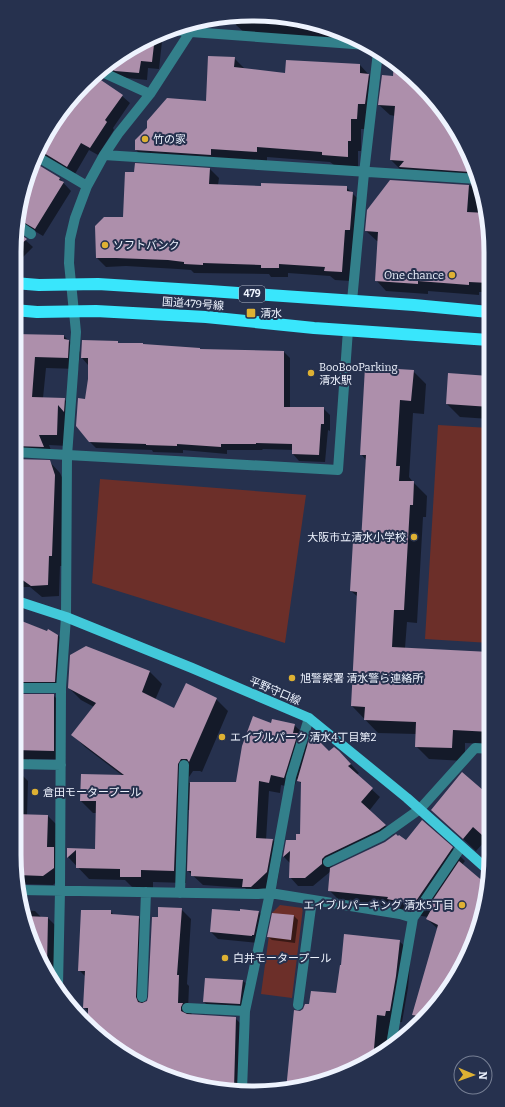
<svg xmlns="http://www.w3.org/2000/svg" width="505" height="1107" font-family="Bitter,'Noto Sans JP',serif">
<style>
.green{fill:#6c2f29}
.shadow{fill:#0007}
.building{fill:#ad8fab}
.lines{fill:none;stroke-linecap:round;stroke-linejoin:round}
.minor{stroke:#33808b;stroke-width:10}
.major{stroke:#42c9da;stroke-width:10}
.highway{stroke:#39e6fc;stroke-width:12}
.poi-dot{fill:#deb133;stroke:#26314e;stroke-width:1.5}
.labels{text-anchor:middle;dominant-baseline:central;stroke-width:4;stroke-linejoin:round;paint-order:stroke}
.shield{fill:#26314e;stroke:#b2b9c9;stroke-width:1}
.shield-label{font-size:10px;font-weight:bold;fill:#eef3fe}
.poi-label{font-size:11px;fill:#eef3fe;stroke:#26314e;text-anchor:start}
.street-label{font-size:11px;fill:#eef3fe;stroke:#26314e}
.rim{fill:none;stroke:#eef3fe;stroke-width:5}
</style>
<rect width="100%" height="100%" fill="#26314e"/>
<path class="green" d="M438 425 490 428V643L425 639Z
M100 479 306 495 285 643 92 583Z
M280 905 303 908 292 998 261 994 272 913Z"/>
<path class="shadow" d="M252 14 344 32 360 42 246 34 236 25 237 17Z
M161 32H163L159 69 148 68 147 80 97 75Z
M234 58 245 69 286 74 360 65 370 76 367 129H361V151H358V167L334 165 330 162 267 157V162L147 161 136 150V140L207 102Z
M395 67 402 68 442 107 473 161 478 182 401 170 391 160 395 116 390 115 379 105 394 77Z
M94 77 122 96 130 103 113 128 114 130 98 155 89 150 75 174 38 160 37 165 59 178 71 191 43 236 28 227 21 231V236L33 247 23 257 14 256 32 161 84 84Z
M210 169 219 178 218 185 262 187H346L361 202 351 281 335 280 330 276 288 273V277H271L269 274 194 273 191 270 178 269 126 266 106 267 97 258 96 226 124 218Z
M390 181 479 186 489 221V292H479V295L428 291V294L386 291 376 280 379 241H377L366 231Z
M14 335 64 336 80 352 78 369 46 368 43 398 64 399 75 410 68 446 49 445 54 458 22 457 20 460 49 461 60 473 66 486 63 566H60L59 596 42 597 30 587H14Z
M117 342 119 344 200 349 201 350 284 352 290 358V408H323L330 415V431L328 430 325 462 299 461 293 454V450L263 449 262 450H227V454L183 450V453L153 452 152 450 96 448 90 442 86 400 89 380 88 365 82 358Z
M413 371 426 384 424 414 413 413 409 477 413 482 427 496 426 517H423L417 623 407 622 405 648 490 653 491 744 465 743V761L429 759 416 746V734L378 733 352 706 358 597 351 591 362 543 366 460 361 454Z
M449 374 489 377 490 419 460 417 447 404Z
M14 619 58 635 67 645 64 690 20 692 17 695 54 696 63 705 62 759H29V766L20 767 17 771 19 772 28 781 27 815 48 816 57 825 62 877 53 885 25 884 18 879 14 854Z
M86 647 150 672 162 684 155 700 175 710 216 699 228 711 202 772 200 771H193L189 777V783H237L272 725H294L305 735 304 741 308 746 329 752 347 760 359 773 356 775 380 797 369 811 394 834 387 838 334 864 328 870 385 843 406 842 452 848 465 861 462 865 485 886 473 946 432 1012 420 1022 413 1015 438 929 427 919 428 917 342 903 329 890 331 871 313 886H298L290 877V863L284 857 287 841H297L301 835 302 784 297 779 294 788 281 785 280 793 269 791 266 840H273L283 850 277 883 261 897H254L245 888 203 885 188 871 190 810H188L186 883 153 882V888H133L125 880 89 879 68 857V849L96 850 97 813H93L81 801 123 776 85 747 73 735 94 707 81 700 69 688Z
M491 798V844L486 840 476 851 432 810Z
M181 909 191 919 187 984 189 986 188 1010 192 1014 191 1016 235 1018 245 1028 244 1090 206 1088 133 1061 84 1007 86 977 79 970 110 911 114 915 138 917 148 927 145 1003 148 1001 159 918Z
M23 910 35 911 42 918H48L63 933 61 991 27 931Z
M241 910 259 912 267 920 259 943 218 939 211 932Z
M273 914 294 916 298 920 295 943 272 940 268 937Z
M399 941 411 952 408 988 402 1022H397L396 1027 389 1026 387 1049 372 1061 287 1090 295 1011 300 1012 310 1005 336 994Z
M243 981 251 988 247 1011 212 1010 204 1002Z"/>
<path class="building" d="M155 36 152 62 141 61 139 73 115 71 108 68Z
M208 56 235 57 234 67 285 73 286 60 360 64V73L369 74 365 104H358L357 119H351V141H348V157L322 155V152L257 147V152L211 149V155L135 150V140L147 128V121L167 98 206 101Z
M394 61 442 107 473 161 475 171H471L470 172 399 167 404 161 390 160 395 106 378 105 382 75 393 76Z
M95 76 123 95 105 120 107 122 90 148 81 143 67 167 39 150 84 84Z
M32 161 60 178 59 180 64 182 35 229 20 220Z
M135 163 210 168 209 184 261 186V183L347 186V191L353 192 350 230H345L342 272 324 271 325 267 279 264V268H261V265L203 263V265L184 264V262L168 260 116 258H96L95 226 104 217H123L125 172H134Z
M390 180 469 185 467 212 487 213 489 221V283L469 282V285L418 281V284L375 281 378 232 365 231 367 210Z
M18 233 27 239 14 250Z
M14 334 64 335V339L69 340 68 358 35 357 32 397 65 398 64 412 58 405 57 435H39L44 447 14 446Z
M82 340 118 341V343H143V344L200 348V349L284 351V407H324V424H321L319 455 292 454V444L256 443V444H221V447L177 444V446L146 445V444L89 442 76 426 78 398 85 399 88 379V358H81Z
M365 367 414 370 411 401 400 400 396 466H400L399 481H414L413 505H410L404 610H394L392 647 490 652 491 732 453 730 452 748 415 747 416 722 364 720 365 707 351 706 357 592 350 591 353 541 361 542 366 455H360Z
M448 373 489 376 490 407 446 404Z
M14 459 50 460 55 475 52 556H49L48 585 31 586 14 574Z
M14 618 47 631 48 629 58 635 55 682H14Z
M86 646 150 671 142 692 174 708 186 683 217 698 189 762 187 759H181L178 764 174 871 141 870V877H120V869L76 868V850L67 858V848L95 849 96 801H80L81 774 124 775 71 735 96 703 68 688 70 655Z
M14 694H54V751L14 750Z
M253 716 271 723 272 719 295 724 293 733H298L284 778 271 775 269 783 259 781 256 838 273 839 267 872 251 887H242L243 879 191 876V871H187L190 782H236L242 746Z
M310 736 315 737 329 751 334 747 339 751 351 764 348 766 373 788 361 802 386 825 379 830 325 856 322 859V864L305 878H289L290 851 283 857 286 840H296V834H300L301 782 297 781Z
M462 772 491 797V843L473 827 463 839 431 810Z
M14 814 48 815 47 847H54V868L43 876 17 875 15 860Z
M422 820 453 847 414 904 387 899 388 897 328 891 330 868 385 842 396 834 398 836 399 835 406 840Z
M459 861 485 883 473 946 432 1012 425 1017 412 1015 438 925 426 919 432 908 428 907Z
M158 907 182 908 177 975H179L178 1003H183L181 1007V1011L187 1014 236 1017 234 1089 206 1088 133 1061 88 1024V1008H83L85 971H78L81 910H111V914L139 916 136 997 138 1002 142 1003 147 1001 148 997 152 917H158Z
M212 909 240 911V909L259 911 254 935H252V936L210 932Z
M272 913 294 915 291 940 267 937Z
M24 916 48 917 47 966 27 931Z
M344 934 400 940 396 976 390 1011H386L385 1016 377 1015 373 1060 286 1090 294 1010 300 1011 303 1009 305 1004H309L311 991 336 993 340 965H341Z
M205 978 243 980 240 1004 203 1002Z"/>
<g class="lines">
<path class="minor" d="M174 30 191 32 367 45
M102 72 150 94
M104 155 478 179
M36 156 87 186
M19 226 31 234
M352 301 364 173 378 52
M14 452 338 470 348 330
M14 688H61
M14 764 61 765
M328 862 382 836 420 809 475 748 491 749
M20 890 258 894 270 893 400 914 413 918
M180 893 184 765
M58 985 60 891 61 688 66 617 67 456 76 332 69 263 70 239 75 218 87 186 104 155 118 134 150 94 194 26
M142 997 146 892
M298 1005 312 900
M187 1008 245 1011
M391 1045 413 918 461 847
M242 1090 245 1011 270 893 291 777 309 718"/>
<path class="major" d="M14 600 66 617 192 668 309 718 407 798 488 870"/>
<path class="highway" d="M14 283 39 285 98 284 210 291 414 305 489 312
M14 310 37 312 96 311 206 317 314 328 489 340"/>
</g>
<g class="poi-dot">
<circle cx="145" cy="139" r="4"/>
<circle cx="105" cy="245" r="4"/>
<circle cx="452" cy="275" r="4"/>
<rect x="246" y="308" width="10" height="10" rx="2"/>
<circle cx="311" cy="373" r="4"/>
<circle cx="414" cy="537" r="4"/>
<circle cx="292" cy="678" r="4"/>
<circle cx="222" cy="737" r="4"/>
<circle cx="35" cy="792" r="4"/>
<circle cx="462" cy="905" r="4"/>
<circle cx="225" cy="958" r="4"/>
</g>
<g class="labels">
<rect class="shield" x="239" y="286" width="26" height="16" rx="3"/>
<g class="shield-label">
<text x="252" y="294">479</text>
</g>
<g class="poi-label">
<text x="153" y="139">竹の家</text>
<text x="113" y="245">ソフトバンク</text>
<text x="444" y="275" text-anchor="end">One chance</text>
<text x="260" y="313">清水</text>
<text x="319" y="367">BooBooParking<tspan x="319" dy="13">清水駅</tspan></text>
<text x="406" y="537" text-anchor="end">大阪市立清水小学校</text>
<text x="300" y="678">旭警察署 清水警ら連絡所</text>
<text x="230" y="737">エイブルパーク 清水4丁目第2</text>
<text x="43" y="792">倉田モータープール</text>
<text x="454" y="905" text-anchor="end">エイブルパーキング 清水5丁目</text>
<text x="233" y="958">白井モータープール</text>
</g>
<g class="street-label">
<text transform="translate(193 304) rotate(4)">国道479号線</text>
<text transform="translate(275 691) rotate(23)">平野守口線</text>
</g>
</g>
<path d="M0 0H505V1107H0ZM252 21H253A231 231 0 0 1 484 252V855A231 231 0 0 1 253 1086H252A231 231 0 0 1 21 855V252A231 231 0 0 1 252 21Z" fill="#26314e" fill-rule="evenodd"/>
<path class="rim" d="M252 21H253A231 231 0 0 1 484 252V855A231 231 0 0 1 253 1086H252A231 231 0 0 1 21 855V252A231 231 0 0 1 252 21Z"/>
<g transform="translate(473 1075) rotate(92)"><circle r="19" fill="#26314e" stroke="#767f94"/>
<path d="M0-3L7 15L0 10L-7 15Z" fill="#deb133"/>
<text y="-6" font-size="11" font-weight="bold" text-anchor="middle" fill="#eef3fe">N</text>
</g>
</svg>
